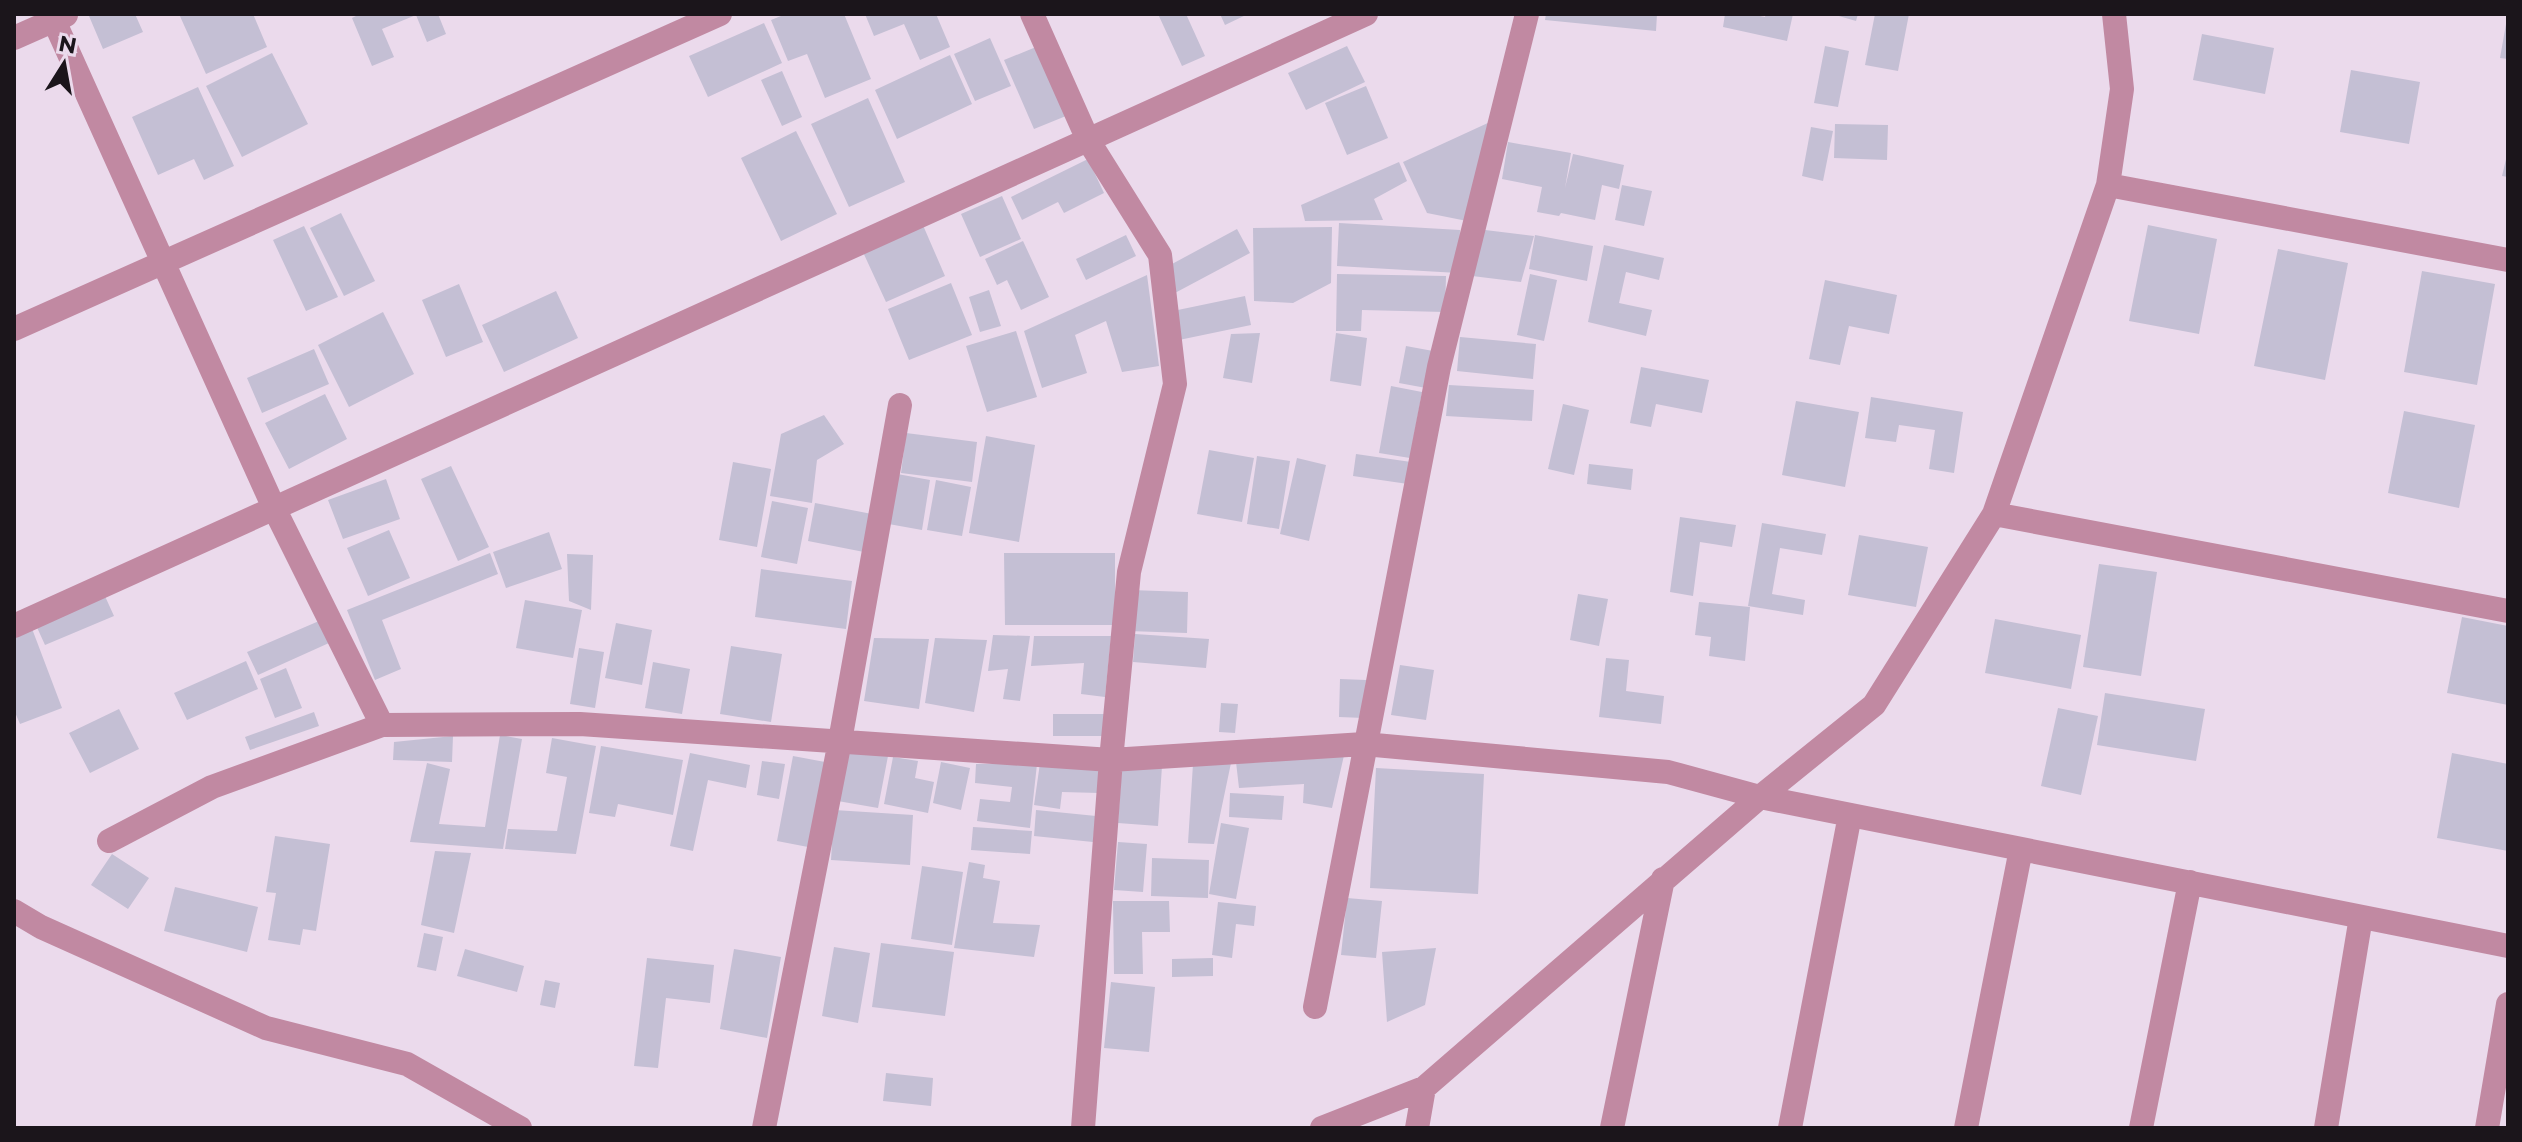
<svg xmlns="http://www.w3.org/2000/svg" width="2522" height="1142" font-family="Montserrat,sans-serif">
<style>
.building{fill:#c4bfd4}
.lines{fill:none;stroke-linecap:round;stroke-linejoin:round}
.street{stroke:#c189a2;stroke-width:24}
</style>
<rect width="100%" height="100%" fill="#ebdaec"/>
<path class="building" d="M95 14H135L143 32 103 49 89 16Z
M179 14H253L267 47 206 74Z
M360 14H438L446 34 427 42 416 15 382 29 394 57 372 66 352 18Z
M786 14H844L871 79 825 98 807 54 788 61 771 20Z
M865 14H936L950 47 920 60 904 24 874 36Z
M1158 14H1186L1205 56 1182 66Z
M1220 14H1248L1225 25Z
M1546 14H1657L1656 31 1545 20Z
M1725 14H1750L1765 17 1766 14H1793L1787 41 1723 27Z
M1832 14H1858L1856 21Z
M1875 14H1909L1898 71 1865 65Z
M764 23 782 63 708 97 689 56Z
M2506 24H2508V59L2500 58Z
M2202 34 2274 48 2265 94 2193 80Z
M990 38 1011 86 975 101 954 54Z
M1347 46 1365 82 1306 110 1288 73Z
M1825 46 1849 51 1838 107 1814 103Z
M1036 47 1066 116 1034 129 1004 60Z
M272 53 308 124 242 157 206 86Z
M950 55 972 104 897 139 875 90Z
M2351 70 2420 82 2409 144 2340 132Z
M782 71 802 117 782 126 761 80Z
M1366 86 1388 138 1347 155 1325 103Z
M198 87 234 166 204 180 194 159 158 175 132 117Z
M868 98 905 182 849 207 811 124Z
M1490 122 1467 221 1427 213 1403 162Z
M1835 124 1888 125 1887 160 1834 158Z
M1811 127 1833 131 1823 181 1802 176Z
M796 131 837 214 781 241 741 158Z
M1508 142 1571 153 1565 188 1573 154 1624 165 1619 189 1602 185 1595 220 1561 213 1559 216 1537 212 1542 187 1502 179Z
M2507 155H2508V177L2502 176Z
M1088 159 1104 193 1064 213 1058 202 1022 220 1011 197Z
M1399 162 1407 181 1374 199 1383 220 1305 221 1301 205Z
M1622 185 1652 191 1644 226 1615 220Z
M1002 196 1021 239 980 257 961 214Z
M341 213 375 281 344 296 310 228Z
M922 223 945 276 886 302 862 250Z
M1339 223 1460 230 1458 273 1337 266Z
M2148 225 2217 239 2199 334 2129 321Z
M304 226 338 297 306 311 273 240Z
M1332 227 1331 283 1293 303 1254 301 1253 228Z
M1237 229 1250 253 1173 294 1172 264Z
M1477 229 1534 236 1521 282 1464 275Z
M1126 235 1136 256 1086 280 1076 259Z
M1535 235 1593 246 1587 281 1529 269Z
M1023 241 1049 297 1021 310 1007 280 997 285 985 259Z
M1604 245 1664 258 1659 280 1626 272 1619 303 1652 310 1646 336 1588 322Z
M2278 249 2348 263 2325 380 2254 366Z
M2422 271 2495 284 2477 385 2404 372Z
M1337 274 1446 276 1445 312 1362 310 1361 331H1336Z
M1530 274 1557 280 1544 341 1517 335Z
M1147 275 1159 366 1122 372 1106 321 1075 335 1087 373 1042 388 1024 331Z
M1825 280 1897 295 1889 334 1849 326 1840 365 1809 359Z
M951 283 972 335 909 360 888 309Z
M459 284 483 342 446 357 422 300Z
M989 290 1001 326 980 332 969 297Z
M556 291 578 338 504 372 482 325Z
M1245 296 1251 325 1179 340 1173 311Z
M383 312 414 374 349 407 318 345Z
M1016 331 1037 397 987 412 966 346Z
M1260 333 1252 383 1223 378 1231 334Z
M1336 333 1367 338 1361 386 1330 381Z
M1460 337 1536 344 1533 379 1457 371Z
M1406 346 1433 351 1426 388 1399 383Z
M314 349 329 384 262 413 247 378Z
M1641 367 1709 380 1702 413 1656 404 1651 427 1630 423Z
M1449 385 1534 390 1532 421 1446 416Z
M1391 386 1422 392 1410 458 1379 453Z
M325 394 347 439 289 469 265 423Z
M1871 397 1963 412 1954 473 1929 469 1935 430 1899 425 1896 442 1865 438Z
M1796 401 1859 412 1845 487 1782 475Z
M1563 404 1589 410 1574 475 1548 469Z
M2404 411 2475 425 2459 508 2388 493Z
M824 415 844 444 817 460 812 503 770 496 781 434Z
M906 433 977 442 972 482 901 473Z
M986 436 1035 445 1019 542 969 533Z
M1209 450 1254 458 1242 522 1197 514Z
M1356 454 1411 462 1408 484 1353 476Z
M1257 456 1290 461 1279 529 1247 524Z
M1297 458 1326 465 1309 541 1280 534Z
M733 462 771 469 757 547 719 540Z
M1589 464 1633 469 1631 490 1587 484Z
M451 466 489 547 458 561 421 479Z
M892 473 930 480 922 530 883 523Z
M386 479 400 519 343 539 328 500Z
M936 480 971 487 962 536 927 530Z
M772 501 808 508 797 564 761 557Z
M815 503 872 514 864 552 808 541Z
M1680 517 1736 525 1732 547 1700 542 1693 596 1670 592Z
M1762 523 1826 534 1822 555 1780 548 1772 594 1805 600 1803 615 1748 606Z
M389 530 410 578 368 596 347 548Z
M549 532 562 569 506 588 493 552Z
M1859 535 1928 547 1916 607 1848 595Z
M490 553 498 574 382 620 401 669 375 680 347 610Z
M1004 553H1115V625H1005Z
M567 554 593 555 591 610 569 601Z
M2099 564 2157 572 2141 676 2083 667Z
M761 569 852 581 846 629 755 617Z
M1130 590 1188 592 1187 633 1128 631Z
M104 594 114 616 45 645 35 623Z
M1578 594 1608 599 1599 646 1570 640Z
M525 600 582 610 573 658 516 648Z
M1699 602 1750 607 1745 661 1709 656 1711 637 1695 635Z
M2462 617 2508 626V705L2447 693Z
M1995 619 2081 635 2071 689 1985 673Z
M319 621 329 643 258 675 247 652Z
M616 623 652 630 642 685 605 678Z
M31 626 62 708 20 724 14 710V633Z
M1135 634 1209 639 1206 668 1133 662Z
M993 635 1030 636 1020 701 1003 699 1008 669 988 671Z
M1034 636H1111L1105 697 1081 694 1084 663 1031 666Z
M874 638 929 639 919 709 864 701Z
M935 638 987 640 974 712 925 703Z
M731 646 782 654 771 722 720 714Z
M579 648 604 652 595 708 570 704Z
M1606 658 1629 660 1626 691 1664 696 1661 724 1599 717Z
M246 661 258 689 187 720 174 693Z
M653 662 690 669 682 714 645 708Z
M1400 665 1434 670 1426 720 1391 715Z
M286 668 302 708 275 718 260 679Z
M1340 679 1366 680 1364 718 1339 717Z
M2105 693 2205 709 2196 761 2097 745Z
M1221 703 1238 704 1235 733 1219 732Z
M2058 708 2098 716 2081 795 2041 786Z
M119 709 139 749 90 773 69 733Z
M314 712 319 726 250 750 245 737Z
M1053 714H1105V736H1053Z
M500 735 522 739 503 849 410 842 427 763 450 769 439 824 485 827Z
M453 736 452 762 393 760 394 742Z
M552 738 596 746 576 854 505 849 508 829 557 831 567 777 546 773Z
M601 746 683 760 673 815 618 804 615 817 589 813Z
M842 747 888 756 878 808 832 800Z
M1345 751 1332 808 1303 803 1304 784 1239 788 1236 762Z
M690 753 750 765 746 788 708 780 693 851 670 846Z
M2452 753 2508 764V851L2437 838Z
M793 756 825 762 808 847 777 841Z
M893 757 918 761 915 778 934 782 928 813 884 804Z
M762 761 785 764 779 799 757 795Z
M941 762 970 768 961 810 933 803Z
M1040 763 1103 767 1099 793 1062 792 1060 809 1034 805Z
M1231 763 1214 844 1188 843 1193 764Z
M976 764H1037L1030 828 977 821 980 799 1010 802 1012 787 975 783Z
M1122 764 1162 766 1158 826 1118 823Z
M1376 768 1484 774 1478 894 1370 888Z
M1230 793 1284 796 1282 820 1229 817Z
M834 810 913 815 910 865 831 860Z
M1036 810 1096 816 1093 842 1034 836Z
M1221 823 1249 828 1236 899 1209 894Z
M973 827 1032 831 1030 854 971 850Z
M275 836 330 844 316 931 303 929 300 945 268 940 276 893 266 892Z
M1118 842 1147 844 1143 892 1114 890Z
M435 851 471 853 454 933 421 925Z
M112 854 149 878 128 909 91 885Z
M1152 858 1209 860 1208 898 1151 896Z
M969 862 985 865 983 878 1000 881 993 923 1040 925 1034 957 954 948Z
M922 866 963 872 952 945 911 939Z
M175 887 258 907 247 952 164 931Z
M1347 898 1382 901 1376 958 1341 955Z
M1113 901H1169L1170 932H1142L1143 974H1114Z
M1218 902 1256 906 1254 926 1236 924 1232 958 1212 955Z
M424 933 443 937 436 971 417 967Z
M881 943 954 952 945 1016 872 1007Z
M834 947 870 953 858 1023 822 1016Z
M1436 948 1425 1005 1387 1022 1382 952Z
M465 949 524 966 517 992 457 976Z
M734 949 781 957 767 1038 720 1029Z
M647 958 714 965 710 1003 666 998 658 1068 634 1066Z
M1213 958V976L1172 977V959Z
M545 980 560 983 555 1008 540 1005Z
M1111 982 1155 987 1149 1052 1104 1048Z
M886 1073 933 1078 931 1106 883 1101Z"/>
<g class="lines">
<path class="street" d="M51 14 274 508 382 725
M1032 14 1088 140 1160 255 1175 384 1129 572 1111 760 1083 1128
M14 38 66 15
M2108 185 2508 260
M14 329 720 14
M1994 514 2508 611
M14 626 1366 14
M109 841 212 787 382 725 580 724 1111 760 1364 744 1668 772 1760 797 1874 705 1994 514 2108 185 2122 89 2114 14
M14 911 41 927 266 1028 407 1064 520 1128
M1315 1007 1439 367 1527 14
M764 1128 840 741 900 405
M1322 1128 1424 1088 1760 797 2508 946
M1417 1128 1424 1088
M1612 1128 1663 879
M1790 1128 1850 815
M1966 1128 2021 849
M2141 1128 2190 882
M2326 1128 2361 917
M2487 1128 2508 1004"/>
</g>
<rect width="2522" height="1142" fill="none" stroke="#1b151b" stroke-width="32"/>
<g transform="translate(64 64) rotate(11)" stroke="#ebdaec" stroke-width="6" paint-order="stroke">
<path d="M0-6L14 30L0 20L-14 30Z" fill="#1b151b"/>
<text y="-12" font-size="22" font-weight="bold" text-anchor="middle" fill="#1b151b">N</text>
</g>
</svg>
